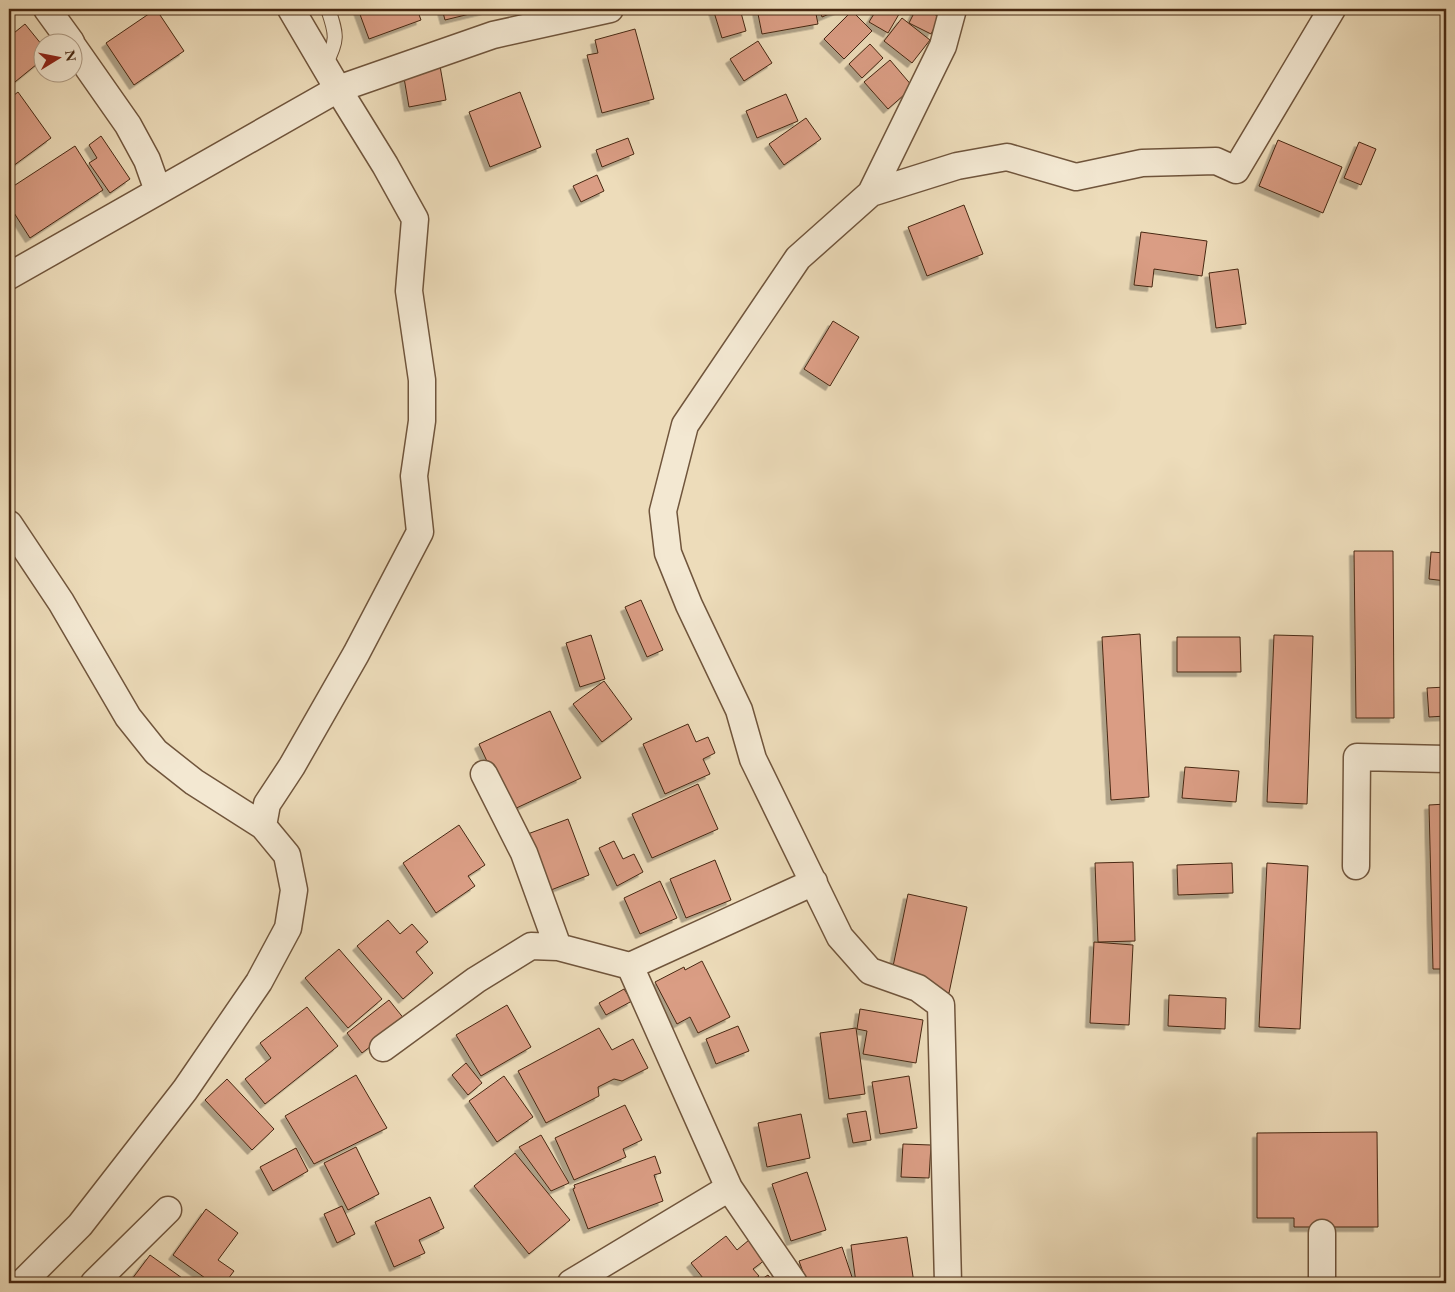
<svg xmlns="http://www.w3.org/2000/svg" width="1455" height="1292" font-family="'EB Garamond',serif">
<style>
.building{fill:#da9d84;stroke:#472812;filter:url(#shadow)}
.lines{fill:none;stroke-linecap:round;stroke-linejoin:round}
.lane-casing{stroke:#70553c;stroke-width:16}
.street-casing{stroke:#70553c;stroke-width:29}
.lane{stroke:#f3e8d2;stroke-width:14}
.street{stroke:#f3e8d2;stroke-width:26}
</style>
<defs>
<filter id="shadow"><feDropShadow dx="-4.5" dy="4.5" stdDeviation="0" flood-color="#0004"/></filter>
</defs>
<rect width="100%" height="100%" fill="#eddcba"/>
<filter id="stains"><feTurbulence type="fractalNoise" baseFrequency=".004" numOctaves="4"/><feColorMatrix values="0 0 0 0 .2 0 0 0 0 .09 0 0 0 0 .02 0 0 0 .5 -.17"/></filter>
<radialGradient id="worn" r=".72"><stop offset=".6" stop-color="#630" stop-opacity="0"/><stop offset="1" stop-color="#630" stop-opacity=".3"/></radialGradient>
<path class="building" d="M156 9 184 51 134 85 106 43Z
M358 9H417L421 20 369 39Z
M442 9H485L486 10 445 20Z
M713 9H740L746 31 722 38Z
M757 9H815L818 24 762 34Z
M819 9H841L822 17Z
M877 9H902L888 33 869 22Z
M916 9H923L940 17 931 34 909 23Z
M852 11 872 31 844 59 824 39Z
M902 18 930 40 912 63 884 41Z
M25 24 42 45V60L10 86 9 84V37Z
M635 29 654 99 602 113 587 55 598 53 595 40Z
M758 41 772 63 744 81 730 59Z
M870 44 883 58 862 78 849 64Z
M890 60 913 87 888 109 864 82Z
M440 66 446 100 409 107 403 72Z
M18 92 51 138 9 169V99Z
M520 92 541 147 490 167 469 112Z
M786 94 798 121 757 138 746 111Z
M806 118 821 139 784 165 769 144Z
M101 136 130 179 110 193 89 163 97 158 89 145Z
M628 138 634 154 602 167 596 150Z
M1278 140 1342 167 1323 213 1259 186Z
M1359 142 1376 149 1361 185 1344 178Z
M75 146 103 190 30 238 9 205V189Z
M597 175 604 191 581 202 573 186Z
M964 205 983 254 927 276 908 227Z
M1141 232 1207 241 1202 276 1154 269 1152 287 1134 285Z
M1238 269 1246 324 1216 328 1209 273Z
M833 321 859 337 830 386 804 369Z
M1354 551H1393L1394 718H1356Z
M1431 552 1446 553V581L1429 579Z
M641 600 663 650 647 657 625 607Z
M1140 634 1149 797 1111 800 1102 637Z
M591 635 605 679 580 687 566 643Z
M1274 635 1313 636 1307 804 1267 802Z
M1177 637H1240L1241 672H1177Z
M604 681 632 719 602 742 573 704Z
M1446 687V716L1429 717 1427 688Z
M550 711 581 778 510 811 479 744Z
M688 724 696 742 708 737 715 753 703 759 710 774 665 794 643 744Z
M1185 767 1239 771 1236 802 1182 798Z
M698 784 718 829 652 858 632 814Z
M1446 804V969H1433L1429 805Z
M568 819 589 875 546 892 525 835Z
M459 825 485 865 468 876 475 886 436 913 403 863Z
M614 841 623 859 634 854 643 872 617 886 599 848Z
M715 860 731 900 686 918 670 879Z
M1133 862 1135 941 1098 942 1095 863Z
M1232 863 1233 893 1178 895 1177 865Z
M1267 863 1308 866 1300 1029 1259 1027Z
M660 881 677 918 640 934 624 898Z
M908 894 967 907 949 993 890 981Z
M388 920 400 934 412 924 428 942 416 952 433 973 403 999 357 946Z
M1094 942 1133 945 1129 1025 1090 1023Z
M339 949 382 999 348 1028 305 978Z
M702 961 730 1017 698 1033 690 1017 677 1024 655 982 684 967 685 970Z
M624 989 632 1001 606 1015 599 1003Z
M1169 995 1226 998 1225 1029 1168 1026Z
M389 1000 405 1020 362 1053 347 1033Z
M507 1005 531 1047 481 1076 456 1035Z
M307 1007 338 1046 265 1104 245 1079 271 1058 260 1043Z
M860 1009 923 1020 916 1063 863 1054 867 1031 857 1029Z
M738 1026 749 1051 716 1064 706 1039Z
M599 1028 612 1050 633 1039 648 1068 622 1081 614 1079 598 1087 599 1096 546 1123 518 1071Z
M856 1028 865 1094 829 1099 820 1033Z
M466 1063 482 1083 468 1095 452 1075Z
M356 1075 387 1128 314 1164 285 1116Z
M504 1076 533 1117 497 1142 469 1101Z
M909 1076 917 1128 880 1134 872 1082Z
M227 1079 274 1129 252 1150 205 1100Z
M625 1105 642 1140 623 1149 626 1157 574 1180 555 1138Z
M866 1111 871 1140 853 1143 847 1114Z
M801 1114 810 1158 767 1167 758 1123Z
M1377 1132 1378 1227H1294V1218H1257V1133Z
M541 1135 569 1183 551 1191 519 1147Z
M903 1144 931 1145 929 1178 901 1177Z
M356 1147 379 1194 348 1210 324 1163Z
M296 1148 308 1171 273 1191 260 1167Z
M515 1153 570 1220 529 1254 474 1186Z
M655 1156 661 1173 654 1175 663 1201 588 1229 573 1189 575 1188 574 1185Z
M807 1172 826 1230 791 1241 772 1184Z
M430 1197 444 1228 419 1240 425 1253 394 1267 375 1222Z
M342 1206 355 1234 337 1243 324 1214Z
M206 1209 238 1233 218 1260 234 1271 225 1283H212L173 1255Z
M726 1236 737 1250 749 1240 765 1260 753 1269 759 1276 750 1283H707L691 1263Z
M907 1237 914 1283H856L851 1245Z
M842 1247 854 1283H807L799 1261Z
M150 1255 189 1283H129Z
M768 1275 774 1283H756Z"/>
<g class="lines">
<g class="lane-casing">
<path id="lane" d="M325 65C338 40 337 35 328 9"/>
</g>
<g class="street-casing">
<path id="street" d="M47 9 71 42
M72 45 128 125 147 160 158 191
M871 193 943 46 953 9
M9 276 338 89 291 9
M9 524 61 602 128 717 156 752 194 782 263 826 287 855 294 890 288 928 259 982 185 1090 80 1225 22 1283
M484 774 524 853 558 947
M263 826 267 804 292 766 356 654 420 532 414 476 422 421V380L409 291 415 219 385 165 338 89 493 35 610 9
M1356 866 1357 757 1446 759
M630 966 729 1188 794 1283
M383 1048 476 980 531 946 558 947 630 966 814 882
M1322 1233V1283
M94 1283 168 1210
M571 1283 729 1188
M948 1283 941 1005 918 988 870 971 840 937 753 759 739 710 689 605 668 553 663 511 685 425 798 258 871 193 957 166 1007 157 1076 177 1142 163 1216 161 1236 170 1332 9"/>
</g>
<use href="#lane" class="lane"/>
<use href="#street" class="street"/>
</g>
<rect width="1455" height="1292" fill="none" stroke="#eddcba" stroke-width="30"/>
<rect x="10" y="10" width="1435" height="1272" fill="none" stroke="#472812" stroke-width="2.5"/>
<rect x="15" y="15" width="1425" height="1262" fill="none" stroke="#472812"/>
<g transform="translate(58 58) rotate(80)"><circle r="24" fill="#f3e8d2" stroke="#ae9b85"/>
<path d="M0-4L9 19L0 12L-9 19Z" fill="#8f2418"/>
<text y="-8" font-size="14" font-weight="bold" text-anchor="middle" fill="#472812">N</text>
</g>
<rect width="100%" height="100%" filter="url(#stains)"/>
<rect width="100%" height="100%" fill="url(#worn)"/>
</svg>
